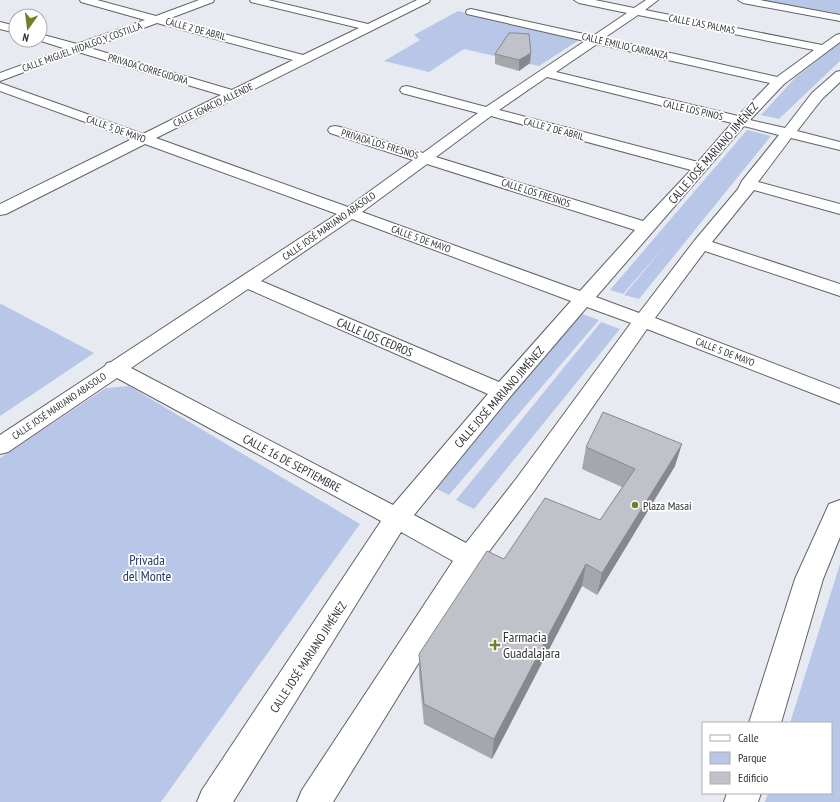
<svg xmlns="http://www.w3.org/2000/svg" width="840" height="802" font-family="'PT Sans Narrow',sans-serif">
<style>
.green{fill:#b8c6e8}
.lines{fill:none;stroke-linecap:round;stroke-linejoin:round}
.minor-casing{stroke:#616369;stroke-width:2}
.minor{fill:#fff;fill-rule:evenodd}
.wall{fill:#a5a7ad}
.shaded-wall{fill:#86888d}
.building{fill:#c0c2c9;stroke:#86888d}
.poi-dot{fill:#717e2a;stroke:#fff;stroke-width:1.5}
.labels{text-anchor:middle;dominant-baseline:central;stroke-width:3.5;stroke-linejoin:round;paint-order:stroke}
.far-street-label{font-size:10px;fill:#323336;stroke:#fff}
.street-label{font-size:12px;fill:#323336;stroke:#fff}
.poi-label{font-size:12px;fill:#323336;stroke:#fff;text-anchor:start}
.near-park-label{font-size:14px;fill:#263869;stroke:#fff}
.near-poi-label{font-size:14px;fill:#323336;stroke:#fff;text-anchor:start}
</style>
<rect width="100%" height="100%" fill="#e7eaf1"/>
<path class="green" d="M763 0H840V14Z
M458 11 579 40 539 66 464 49 429 72 384 61 420 40 414 35Z
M840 43V61L779 119 761 115 796 77Z
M747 130 771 136 639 299 624 295 665 246 623 294 610 290Z
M1 304 94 353 0 416V305Z
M579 313 599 320 449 495 431 486Z
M601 322 620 329 474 509 456 500Z
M129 386 360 524 161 802H0V458L106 388Z
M840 564V802H765L768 793H831V723H790Z"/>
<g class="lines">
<g class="minor-casing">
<path id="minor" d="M80 0H97L156 16 199 0H214L213 2 168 19 303 55 359 28 251 2 250 0H268L368 24 417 0H430L429 2 156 138 348 207 413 160 330 133 328 130 330 127 335 126 340 127 423 153 478 113 402 93 400 90 402 87 407 86 486 107 585 41 467 14 466 12 467 10 471 9 593 36 627 13 579 3 574 0H595L634 8 646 0H658L645 10 822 45 836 35 840 34V42L784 84 750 120 785 128 812 93 836 72 840 71V82L822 99 797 131 840 142V150L791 138 758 182 840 204V214L754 190 712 242 840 284V296L705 251 655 318 840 389V404L647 329 534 491 479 565 333 802H297L302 790 453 561 401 532 233 802H197L202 790 381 521 117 378 8 452 0 454V435L105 366 107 363 111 362 337 214 145 144 6 214 0 215V204L132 139 0 91V83L143 134 221 95 78 52 0 81V73L66 49 38 40H40V34L77 44 145 20 81 2ZM638 15 814 50 777 77 604 38ZM157 23 293 60 232 90 90 48ZM597 44 770 83 738 116 556 72ZM547 77 732 123 698 162 499 110ZM491 116 691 170 643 221 436 157ZM744 126 779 135 742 181 738 189 695 240 639 313 596 297ZM427 164 635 230 580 291 362 212ZM352 219 571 301 499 382 261 281ZM248 289 488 394 393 505 131 368ZM587 307 631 323 516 479 466 543 414 515 510 397Z
M738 0H760L840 15V21L743 3Z
M0 22 16 26V33L0 29Z
M840 500V537L823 579 781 723H749L795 579 829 504Z
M727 793H761L758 802H724Z"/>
</g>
<use href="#minor" class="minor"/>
</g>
<path class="wall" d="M495 54 530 63 519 71 495 64Z
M586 447 675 466 597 595 582 586 492 759 424 724 419 675V654L504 559 600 520 622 487 582 469Z"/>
<path class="shaded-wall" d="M531 53 530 63 519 71V60Z
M682 444 675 466 597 595 602 573Z
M586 564 582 586 492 759 494 739Z"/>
<path class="building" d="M509 33H516L529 34 531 53 519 60 495 54Z
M603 412 682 444 602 573 586 564 494 739 424 704 419 654 487 551 504 559 545 498 600 520 635 469 586 447Z"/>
<g class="poi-dot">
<circle cx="635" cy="505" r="4"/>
<path d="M493 639h4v4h4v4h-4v4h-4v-4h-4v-4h4z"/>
</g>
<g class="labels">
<g class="far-street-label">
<text transform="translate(702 24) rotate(11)">CALLE LAS PALMAS</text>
<text transform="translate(196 29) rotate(15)">CALLE 2 DE ABRIL</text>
<text transform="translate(625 46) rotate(13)">CALLE EMILIO CARRANZA</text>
<text transform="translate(82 47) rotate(-20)">CALLE MIGUEL HIDALGO Y COSTILLA</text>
<text transform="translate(148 69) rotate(17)">PRIVADA CORREGIDORA</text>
<text transform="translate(213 105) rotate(-26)">CALLE IGNACIO ALLENDE</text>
<text transform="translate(693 110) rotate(13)">CALLE LOS PINOS</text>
<text transform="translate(116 129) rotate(20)">CALLE 5 DE MAYO</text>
<text transform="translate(554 129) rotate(15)">CALLE 2 DE ABRIL</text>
<text transform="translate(380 144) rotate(17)">PRIVADA LOS FRESNOS</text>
<text transform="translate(536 193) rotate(18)">CALLE LOS FRESNOS</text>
<text transform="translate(329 226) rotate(-35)">CALLE JOSÉ MARIANO ABASOLO</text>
<text transform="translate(421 239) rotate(20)">CALLE 5 DE MAYO</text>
<text transform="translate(725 352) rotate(21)">CALLE 5 DE MAYO</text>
<text transform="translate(59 406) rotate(-34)">CALLE JOSÉ MARIANO ABASOLO</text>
</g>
<g class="street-label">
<text transform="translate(713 153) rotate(-49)">CALLE JOSÉ MARIANO JIMÉNEZ</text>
<text transform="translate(375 337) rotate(23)">CALLE LOS CEDROS</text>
<text transform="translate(499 397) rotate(-49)">CALLE JOSÉ MARIANO JIMÉNEZ</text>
<text transform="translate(292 463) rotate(28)">CALLE 16 DE SEPTIEMBRE</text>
<text transform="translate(308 657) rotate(-57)">CALLE JOSÉ MARIANO JIMÉNEZ</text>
</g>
<g class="poi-label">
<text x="643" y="505">Plaza Masai</text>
</g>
<g class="near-park-label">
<text x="147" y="560">Privada<tspan x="147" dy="16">del Monte</tspan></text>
</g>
<g class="near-poi-label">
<text x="503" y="637">Farmacia<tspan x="503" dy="16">Guadalajara</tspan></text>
</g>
</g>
<rect x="702" y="722" width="130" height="72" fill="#ffffff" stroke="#adadaf"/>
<rect x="710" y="735" width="20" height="6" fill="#ffffff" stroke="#adadaf"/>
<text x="738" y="742" font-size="12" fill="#323336">Calle</text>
<rect x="710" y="752" width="20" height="12" fill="#b8c6e8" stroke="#adadaf"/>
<text x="738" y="762" font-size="12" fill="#323336">Parque</text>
<rect x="710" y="772" width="20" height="12" fill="#c0c2c9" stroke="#adadaf"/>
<text x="738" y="782" font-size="12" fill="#323336">Edificio</text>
<g transform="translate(28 28) rotate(194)"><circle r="19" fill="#ffffff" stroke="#adadaf"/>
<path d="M0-3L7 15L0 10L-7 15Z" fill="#717e2a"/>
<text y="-6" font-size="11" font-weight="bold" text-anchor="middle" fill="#323336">N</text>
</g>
</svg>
